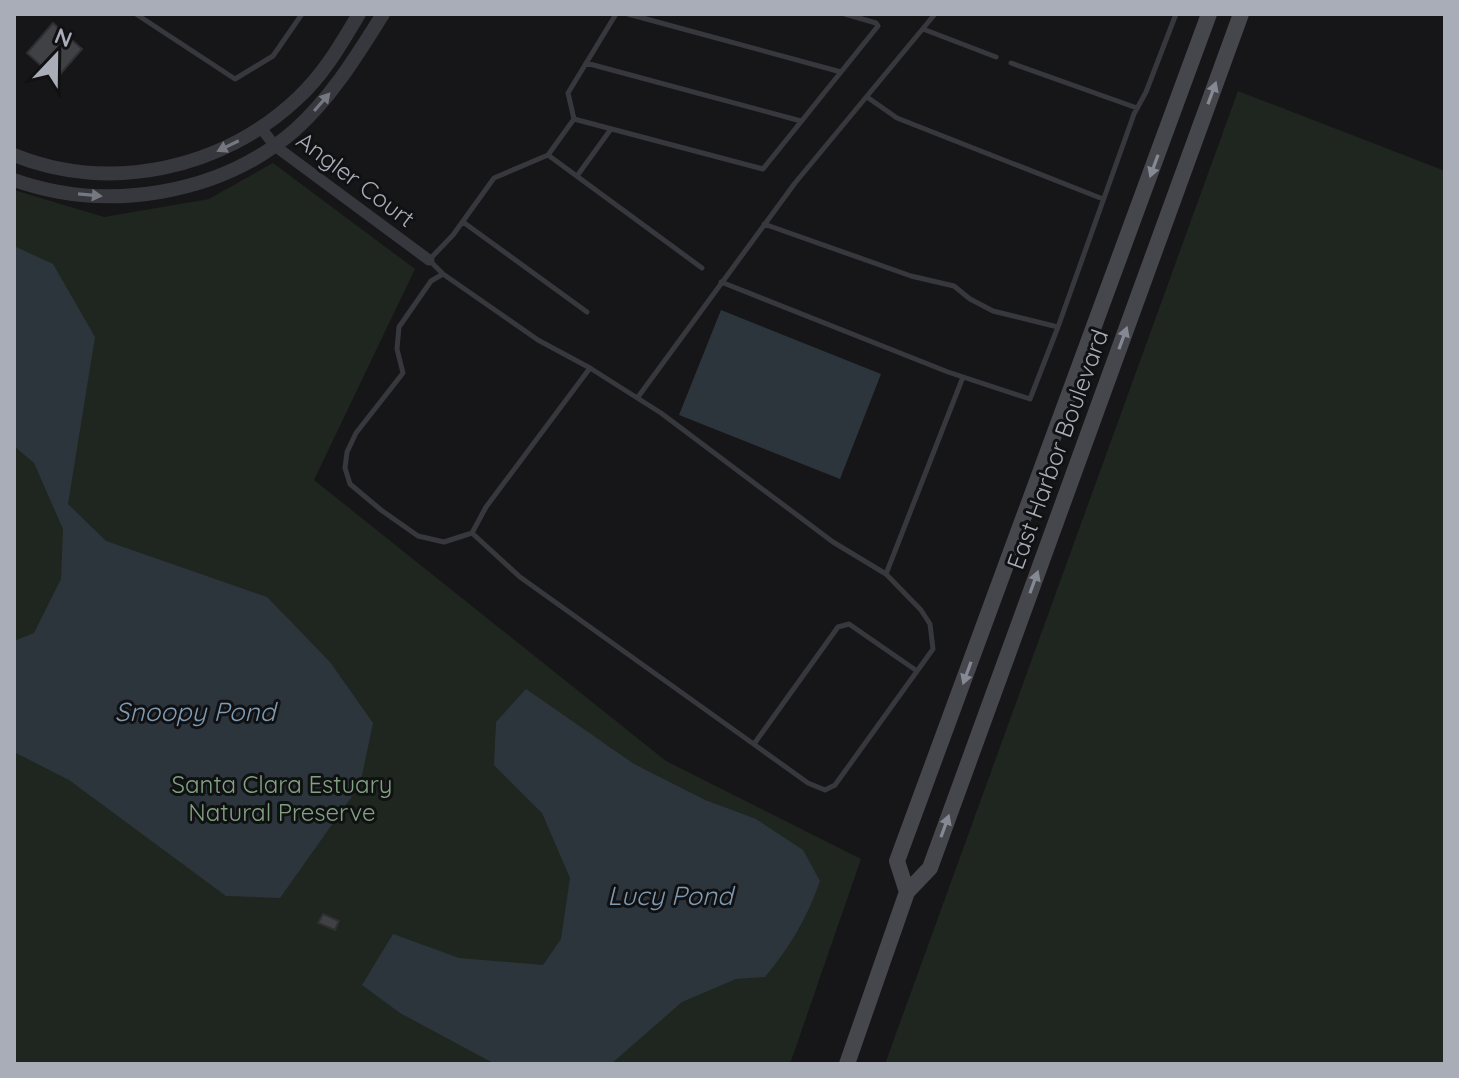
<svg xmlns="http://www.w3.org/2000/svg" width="1459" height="1078" font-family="Quicksand,sans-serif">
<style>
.green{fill:#1e261f}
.water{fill:#2c353c}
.building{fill:#404145;stroke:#303034;stroke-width:2}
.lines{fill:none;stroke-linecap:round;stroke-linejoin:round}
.service{stroke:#37383d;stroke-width:5}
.minor{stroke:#37383d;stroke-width:11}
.tertiary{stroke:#37383d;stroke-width:14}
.secondary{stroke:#45474d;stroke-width:16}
.oneway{fill:#858993}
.oneway2{fill:#757881}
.labels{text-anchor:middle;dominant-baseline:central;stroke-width:6;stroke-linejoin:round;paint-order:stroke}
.street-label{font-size:24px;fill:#a8adb8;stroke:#111113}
.park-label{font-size:24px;fill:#7fa381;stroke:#111113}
.water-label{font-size:26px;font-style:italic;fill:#7f9bb3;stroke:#111113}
</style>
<rect width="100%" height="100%" fill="#161618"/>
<path class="green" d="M1238 91 1445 171V1064H885Z
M273 163 415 269 314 480 666 761 861 859 790 1064H14V190L104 217 209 199Z"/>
<path class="water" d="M14 246 53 264 95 337 68 504 106 541 267 597 330 662 373 723 360 785 280 898 226 896 69 780 14 752V641L34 633 61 579 63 529 34 463 14 446Z
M721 310 881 374 840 479 679 415Z
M526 689 634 764 705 800 756 819 803 850 820 881C807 918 790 947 765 977L736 979 682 1002 611 1064H495L400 1013 362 985 393 934 459 958 543 965 561 939 570 878 542 813 494 765 496 722Z"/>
<path class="building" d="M53 23 82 49 56 79 27 53Z
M323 914 339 921 335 930 318 923Z"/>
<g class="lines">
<path class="service" d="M136 14 235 79 273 56 302 14
M616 14 568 93 574 119 548 155 494 178 453 235 429 260 443 274 538 340 590 368 661 413 833 542 886 574
M923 29 996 57
M586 63 801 121
M1011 63 1137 108
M841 72 878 26 876 23 845 14
M867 97 897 118 1103 199
M574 119 763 169 841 72 628 14
M548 155 702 268
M577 176 611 129
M463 222 587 312
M764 224 911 276 954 286 970 299 993 311 1058 327 1134 114 1146 92 1176 14
M443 274 431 281 399 327 397 349 403 373 356 433 347 452 345 468 350 484 381 510 418 536 444 542 472 533 520 577 808 783 825 790 835 785 933 649 930 624 921 610 886 574 963 377
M721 282 948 372 1030 399 1058 327
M638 397 795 183 935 14
M472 533 486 507 590 368
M754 744 838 627 849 624 917 671"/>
<path class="minor" d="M261 128 275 146 429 260"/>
<path class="tertiary" d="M14 155C110 194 223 169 298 98 324 74 341 44 359 14
M14 180C107 213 220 195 295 130 332 97 357 55 383 14"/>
<path class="secondary" d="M907 892 897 861 1209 14
M847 1064 907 892 930 868 1241 14"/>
</g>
<defs><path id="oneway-solid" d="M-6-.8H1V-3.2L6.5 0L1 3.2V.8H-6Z" transform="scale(2)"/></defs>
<g class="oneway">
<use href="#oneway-solid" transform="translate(1212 93) rotate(-70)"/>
<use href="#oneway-solid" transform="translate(1154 166) rotate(110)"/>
<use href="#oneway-solid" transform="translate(1123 338) rotate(-70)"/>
<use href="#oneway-solid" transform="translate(1034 582) rotate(-70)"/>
<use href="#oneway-solid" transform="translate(967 673) rotate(110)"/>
<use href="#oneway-solid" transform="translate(945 826) rotate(-70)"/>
</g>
<g class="oneway2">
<use href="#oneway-solid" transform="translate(322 102) rotate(-49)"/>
<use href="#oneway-solid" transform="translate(228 146) rotate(154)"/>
<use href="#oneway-solid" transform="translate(90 195) rotate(5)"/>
</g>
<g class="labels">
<g class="street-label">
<text transform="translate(356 179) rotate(37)">Angler Court</text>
<text transform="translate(1057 449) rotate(-70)">East Harbor Boulevard</text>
</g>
<g class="park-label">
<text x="282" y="784">Santa Clara Estuary<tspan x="282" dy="28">Natural Preserve</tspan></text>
</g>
<g class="water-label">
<text x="195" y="711">Snoopy Pond</text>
<text x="670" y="895">Lucy Pond</text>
</g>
</g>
<rect width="1459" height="1078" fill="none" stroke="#a8adb8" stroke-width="32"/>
<g transform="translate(56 56) rotate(22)" stroke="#111113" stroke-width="6" paint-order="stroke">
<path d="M0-6L14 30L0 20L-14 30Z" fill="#a8adb8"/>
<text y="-12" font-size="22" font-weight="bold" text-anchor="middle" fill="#a8adb8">N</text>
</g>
</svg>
